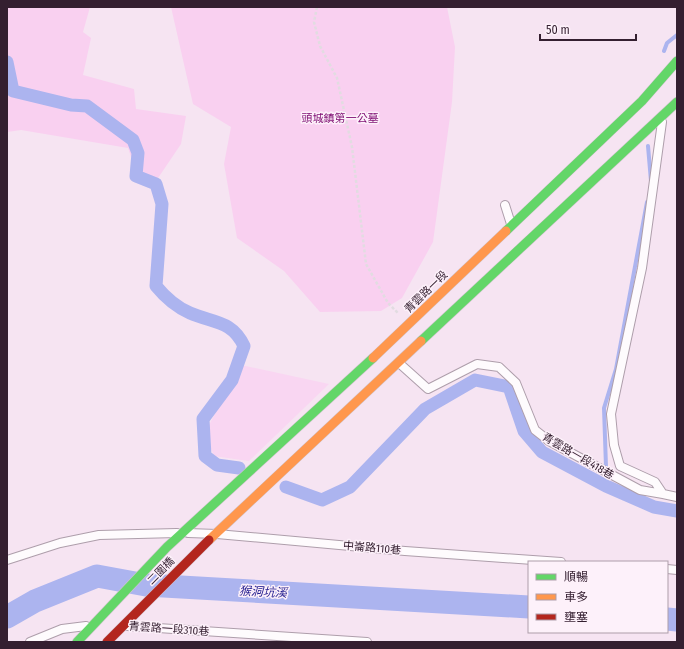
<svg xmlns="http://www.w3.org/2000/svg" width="684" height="649" font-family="'Fira Sans Condensed','Noto Sans TC',sans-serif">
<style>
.built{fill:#f9d6f2}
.green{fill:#f9d0f0}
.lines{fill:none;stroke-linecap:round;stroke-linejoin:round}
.stream{stroke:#acb4ef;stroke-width:4}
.canal{stroke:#acb4ef;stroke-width:13}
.river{stroke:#acb4ef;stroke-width:23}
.lane-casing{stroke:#ae9eab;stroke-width:10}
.fast-casing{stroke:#cfc4cd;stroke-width:10}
.slow-casing{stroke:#cfc4cd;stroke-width:10}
.jam-casing{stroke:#cfc4cd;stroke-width:10}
.path{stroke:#e2dce1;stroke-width:2.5;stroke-dasharray:3 2;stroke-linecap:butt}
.lane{stroke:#fefbfd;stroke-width:8}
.fast{stroke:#63d668;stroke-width:9}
.slow{stroke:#ff974d;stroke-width:9}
.jam{stroke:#b3261e;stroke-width:9}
.labels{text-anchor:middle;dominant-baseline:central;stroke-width:3;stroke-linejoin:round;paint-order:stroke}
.park-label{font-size:11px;fill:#801074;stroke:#fdf1fa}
.street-label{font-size:11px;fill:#341f30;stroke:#fdf1fa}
.water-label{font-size:12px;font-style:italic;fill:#231d8f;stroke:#fdf1fa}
</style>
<rect width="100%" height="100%" fill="#f6e4f2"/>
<path class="built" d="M241 365 329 384 249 461 214 456 207 439 209 425Z"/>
<path class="green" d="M7 7H90L83 32 91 38 83 75 134 89 136 109 186 116 181 144 152 187 138 177 128 148 21 130 7 132Z
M171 7H447L455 47 452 102 433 242 402 298 381 311 320 312 284 271 237 238 224 164 231 127 193 104Z"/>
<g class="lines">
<path class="stream" d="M664 51 667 43 677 35
M648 146 651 181
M606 467 604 408 616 369 647 202
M605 477 606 486"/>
<path class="canal" d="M7 62 13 91 71 105 87 106 133 140 138 153 136 176 156 184 162 204 156 286C165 297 176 307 190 313 213 323 232 320 244 346L232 380 203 419 205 456 217 465 239 468
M286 487 322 500 350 487 425 409 475 380 509 387 524 431 542 452 606 486 654 507 677 511"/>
<path class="river" d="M7 617 35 601 97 576 146 585 529 607
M667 619 677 620"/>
<g class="lane-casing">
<path id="lane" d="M662 122 642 268 611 414 614 445 620 466 655 482 663 494 677 497
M505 205 511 224
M399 363 428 389 477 364 499 367 516 383 535 430 549 441 640 490 663 494
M188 533 217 534 405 551 561 562
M7 560 60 543 99 535 177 533
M667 569 677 570
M128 626 367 642
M30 642 62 629 86 626"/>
</g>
<g class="fast-casing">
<path id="fast" d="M506 231 642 101 677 61
M421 341 677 102
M77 642 167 547 373 358"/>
</g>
<g class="slow-casing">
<path id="slow" d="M373 358 506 231
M209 540 421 341"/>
</g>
<g class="jam-casing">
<path id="jam" d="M107 642 209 540"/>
</g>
<path class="path" d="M317 7 314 22 320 46 337 78 352 147 366 264 388 303 398 313"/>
<use href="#lane" class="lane"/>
<use href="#fast" class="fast"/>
<use href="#slow" class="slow"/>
<use href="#jam" class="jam"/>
</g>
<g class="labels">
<g class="park-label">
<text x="340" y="118">頭城鎮第一公墓</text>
</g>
<g class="street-label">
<text transform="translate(426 292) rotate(-44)">青雲路一段</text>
<text transform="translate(578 456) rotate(30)">青雲路一段418巷</text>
<text transform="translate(372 548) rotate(5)">中崙路110巷</text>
<text transform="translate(161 571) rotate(-45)">二圍橋</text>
<text transform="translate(169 629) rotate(4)">青雲路一段310巷</text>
</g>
<g class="water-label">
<text transform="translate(263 592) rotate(3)">猴洞坑溪</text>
</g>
</g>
<rect width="684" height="649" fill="none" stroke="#341f30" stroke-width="16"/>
<rect x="528" y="561" width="140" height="72" fill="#fdf1fa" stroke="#ad9da9"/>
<rect x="536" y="574" width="20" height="6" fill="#63d668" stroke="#ad9da9"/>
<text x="564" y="581" font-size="12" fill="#341f30">順暢</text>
<rect x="536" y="594" width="20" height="6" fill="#ff974d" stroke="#ad9da9"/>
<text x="564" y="601" font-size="12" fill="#341f30">車多</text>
<rect x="536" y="614" width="20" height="6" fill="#b3261e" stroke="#ad9da9"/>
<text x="564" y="621" font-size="12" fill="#341f30">壅塞</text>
<path d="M540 34v6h96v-6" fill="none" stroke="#341f30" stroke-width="2"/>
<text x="546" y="34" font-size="12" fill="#341f30" stroke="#fdf1fa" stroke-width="3" paint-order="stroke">50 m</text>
</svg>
